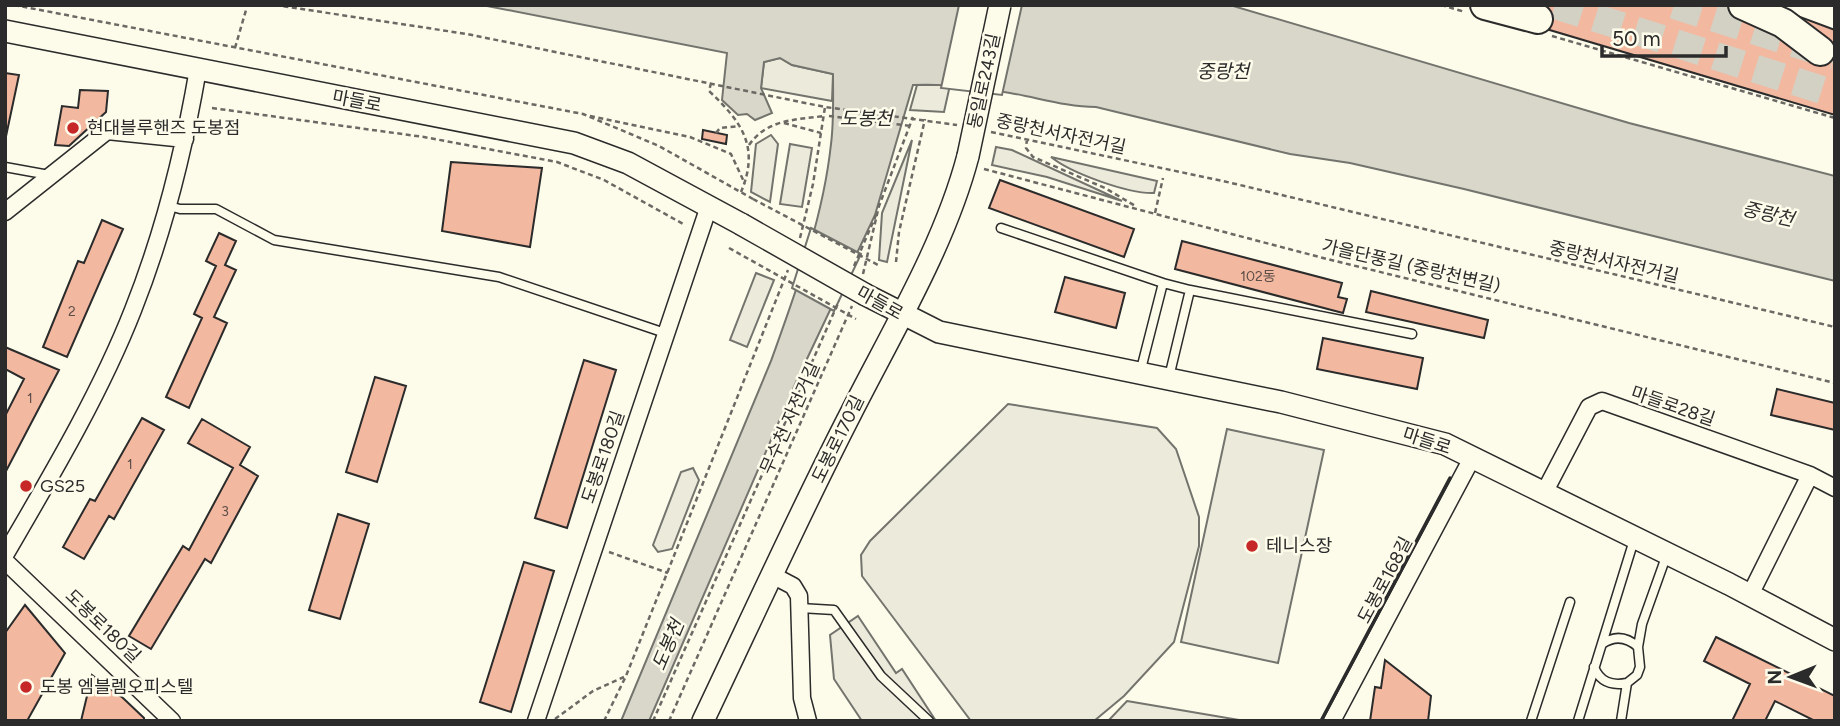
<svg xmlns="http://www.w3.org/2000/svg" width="1840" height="726" font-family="Figtree,'Noto Sans KR',sans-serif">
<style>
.green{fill:#ecebdb;stroke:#74746e;stroke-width:2}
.parking{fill:#eceadb;stroke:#74746e;stroke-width:2}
.water{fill:#d8d7c9;stroke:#74746e;stroke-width:2}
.pier{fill:#fdfbea;stroke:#74746e;stroke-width:2}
.building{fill:#f2b8a0;stroke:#2b2b2b;stroke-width:2}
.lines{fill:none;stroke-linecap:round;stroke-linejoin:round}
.highway-tunnel{stroke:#d3d1c4;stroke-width:28;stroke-dasharray:28 14;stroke-linecap:butt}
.lane-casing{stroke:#2b2b2b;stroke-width:11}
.street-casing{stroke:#2b2b2b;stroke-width:19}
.secondary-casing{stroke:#2b2b2b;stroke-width:24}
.highway-casing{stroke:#2b2b2b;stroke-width:32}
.path{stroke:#6a6964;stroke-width:2.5;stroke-dasharray:5 3.5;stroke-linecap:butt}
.lane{stroke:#fdfbea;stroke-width:8}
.street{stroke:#fdfbea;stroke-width:16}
.secondary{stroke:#fdfbea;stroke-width:21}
.highway{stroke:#fdfbea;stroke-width:28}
.secondary-bridge-casing{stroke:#2b2b2b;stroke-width:24;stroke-linecap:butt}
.path-bridge{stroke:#6a6964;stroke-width:2.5;stroke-dasharray:5 3.5;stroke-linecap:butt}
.secondary-bridge{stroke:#fdfbea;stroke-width:21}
.wall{stroke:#2b2b2b;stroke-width:3.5}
.poi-dot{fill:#c62828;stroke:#fdfbea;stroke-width:2.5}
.labels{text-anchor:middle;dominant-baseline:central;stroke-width:5;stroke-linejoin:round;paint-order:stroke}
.number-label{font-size:14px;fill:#5d4e48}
.street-label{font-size:18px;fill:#2b2b2b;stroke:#fdfbea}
.poi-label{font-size:18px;fill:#2b2b2b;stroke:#fdfbea;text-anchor:start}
.water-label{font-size:19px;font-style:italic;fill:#2b2b2b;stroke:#fdfbea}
</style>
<rect width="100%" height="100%" fill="#fdfbea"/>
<path class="green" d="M780 58 792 65 833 74 832 101 761 88 764 62Z
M917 85H950L944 112 910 110Z
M771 135 778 144 770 202 751 192 756 144Z
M912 140 887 262 879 260 882 213Z
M996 147 1012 150 1122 201 1047 177 992 165Z
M1051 157 1157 181 1154 193C1128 194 1071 173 1051 157Z
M756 273 774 280 747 347 730 340Z
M1008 404 1157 428 1176 449 1199 517V546L1174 642 1124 696 1094 721H971L862 576 861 555 870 541Z
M1227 429 1324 450 1278 663 1181 642Z
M693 468 699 480 672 549 658 552 653 545 681 472Z
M1127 701 1245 721H1108Z"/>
<path class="parking" d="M790 144 812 148 802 207 780 204Z
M858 616 896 673 902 669 936 721H862L834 679 830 635Z"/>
<path class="water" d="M482 5H1230L1629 123 1835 176V281L1464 189 1350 163 1290 154 1096 107C1067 107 1039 98 1010 93 979 87 945 84 913 85L875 215 797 380 649 721H621L771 361C796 291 823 219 831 144 834 121 833 97 833 74L792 65 780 58 764 62 761 88 772 113 755 120 747 114 738 115 722 100 727 53Z"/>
<path class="pier" d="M959 5H1022L1002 95 941 88Z
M811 228 861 254 834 311 792 288Z"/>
<path class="building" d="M1510 5H1768L1835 30V115L1543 28Z
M5 73 19 75 5 141Z
M80 90 108 91 106 112 69 146 55 145 62 106 78 108Z
M703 130 727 135 726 144 702 139Z
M451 162 542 168 530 247 442 231Z
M1000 180 1134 229 1124 257 989 208Z
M102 220 123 229 67 357 43 347 78 261 84 263Z
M219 233 236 241 225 265 236 270 214 317 227 323 189 408 166 397 202 318 194 314 216 266 206 261Z
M1182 241 1342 283 1338 297 1347 299 1343 313 1175 269Z
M1065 277 1125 293 1116 328 1055 312Z
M1371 291 1488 320 1484 338 1366 312Z
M1323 338 1423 358 1417 389 1317 369Z
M5 347 59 370 5 473V416L24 379 5 369Z
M584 360 616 370 567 528 535 518Z
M375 377 406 386 377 482 346 472Z
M1777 389 1835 403V430L1771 415Z
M142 418 164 430 114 519 109 516 84 559 63 547 90 499 95 501Z
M202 419 250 447 240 465 258 476 211 563 205 559 151 649 129 636 183 546 189 550 233 468 188 443Z
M338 514 369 524 340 619 309 610Z
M524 562 554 571 511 712 480 702Z
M25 605 65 653 27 721H5V633Z
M1716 637 1835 696V721H1815L1775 701 1765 721H1732L1750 684 1704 661Z
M1385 660 1431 696 1428 721H1370L1375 687 1381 688Z
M92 675 123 698 144 718V721H81Z"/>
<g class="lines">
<path class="highway-tunnel" d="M1555 5 1835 94
M1674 5 1835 56"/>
<g class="lane-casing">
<path id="lane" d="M5 167 49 175
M169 206 180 209H216L274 240 499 277 665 333
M1001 228 1163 283 1140 373
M1163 283 1190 290 1169 377
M1190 290 1412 334
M800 608 834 610 881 676 929 721
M1602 644C1615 635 1627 637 1638 647
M1594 667C1600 682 1611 686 1627 683
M1531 721 1570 602
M1578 721 1634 540
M1621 721 1627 683 1637 675 1640 667 1638 647 1642 624 1667 554"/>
</g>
<g class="street-casing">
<path id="street" d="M5 212 107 131 185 139
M1544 493 1589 407 1602 401 1810 475 1835 488
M5 555C51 476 100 394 133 310 164 232 184 151 198 69
M5 561 172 721
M772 575 793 586 799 596 802 698 808 721
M1750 595 1810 475
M536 721 709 206
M1332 721 1472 458"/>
</g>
<g class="secondary-casing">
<path id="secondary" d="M5 31 574 143 628 163 741 224
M866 295 939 332 1281 402 1445 444 1729 584 1835 640
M703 721C752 618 799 514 851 413 892 332 945 244 968 156"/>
</g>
<g class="highway-casing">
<path id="highway" d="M1485 5 1538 19
M1743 5 1783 23 1820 51"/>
</g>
<path class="path" d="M14 5 583 114 659 146 753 199
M275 5 467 34 825 107 957 125
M1441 5 1465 12
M1552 36 1835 118
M235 48 246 10
M711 83 709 91C742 122 760 147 741 192
M212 108 424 137 557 162 604 180 685 225
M590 116 690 137 731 154 745 184
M829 116 911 126
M784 123 821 133
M991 132 1223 181 1835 327
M716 133 720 128 740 126
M1027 139 1026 148 1033 157 1105 188 1137 207
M749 145C767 119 795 120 824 116
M984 169 1327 259 1835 383
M1155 213 1163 178
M800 238 813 184 825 107
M896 262 899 232 925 119
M854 266 876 215
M863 274 879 206 913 117
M609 552 668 573
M555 719 593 691 624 677
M604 721 626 676 788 270
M653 721 839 301
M669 721 852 306"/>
<use href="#lane" class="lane"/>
<use href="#street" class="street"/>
<use href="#secondary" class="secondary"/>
<use href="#highway" class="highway"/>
<g class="secondary-bridge-casing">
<path id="secondary-bridge" d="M968 156 1000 5
M741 224 866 295"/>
</g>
<path class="path-bridge" d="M753 199 880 266
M729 248 856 319"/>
<use href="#secondary-bridge" class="secondary-bridge"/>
<path class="wall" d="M1321 721 1450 478"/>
</g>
<g class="poi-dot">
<circle cx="73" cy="128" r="7"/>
<circle cx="26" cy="486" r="7"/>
<circle cx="1252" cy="546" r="7"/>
<circle cx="26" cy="687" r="7"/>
</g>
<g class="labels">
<g class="number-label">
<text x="1258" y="276">102동</text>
<text x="72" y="311">2</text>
<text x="30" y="398">1</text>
<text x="130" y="464">1</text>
<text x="225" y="511">3</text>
</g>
<g class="street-label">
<text transform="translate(984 81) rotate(-78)">동일로243길</text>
<text transform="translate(357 101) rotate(11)">마들로</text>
<text transform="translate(1061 134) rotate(12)">중랑천서자전거길</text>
<text transform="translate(1614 262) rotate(13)">중랑천서자전거길</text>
<text transform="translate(1411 266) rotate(13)">가을단풍길 (중랑천변길)</text>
<text transform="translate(880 303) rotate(29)">마들로</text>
<text transform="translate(1673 406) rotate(19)">마들로28길</text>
<text transform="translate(790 418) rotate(-66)">무수천 자전거길</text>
<text transform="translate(838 439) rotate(-64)">도봉로170길</text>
<text transform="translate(1427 441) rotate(18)">마들로</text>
<text transform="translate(603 457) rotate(-71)">도봉로180길</text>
<text transform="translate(1385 580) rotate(-62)">도봉로168길</text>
<text transform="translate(103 626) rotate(44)">도봉로180길</text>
</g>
<g class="poi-label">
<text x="87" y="128">현대블루핸즈 도봉점</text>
<text x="40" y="486">GS25</text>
<text x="1266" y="546">테니스장</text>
<text x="40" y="687">도봉 엠블렘오피스텔</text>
</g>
<g class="water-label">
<text x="1223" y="71">중랑천</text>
<text x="866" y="118">도봉천</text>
<text transform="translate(1768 214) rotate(13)">중랑천</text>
<text transform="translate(668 645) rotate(-67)">도봉천</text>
</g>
</g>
<rect width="1840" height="726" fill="none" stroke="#2b2b2b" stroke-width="14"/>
<g transform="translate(1791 677) rotate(269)" stroke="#fdfbea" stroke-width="5" paint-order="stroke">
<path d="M0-5L12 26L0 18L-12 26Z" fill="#2b2b2b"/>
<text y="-10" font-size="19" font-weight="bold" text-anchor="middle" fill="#2b2b2b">N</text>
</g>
<path d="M1602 46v10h124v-10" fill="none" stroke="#2b2b2b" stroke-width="3.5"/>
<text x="1612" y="46" font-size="21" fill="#2b2b2b" stroke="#fdfbea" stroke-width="5" paint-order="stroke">50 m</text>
</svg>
